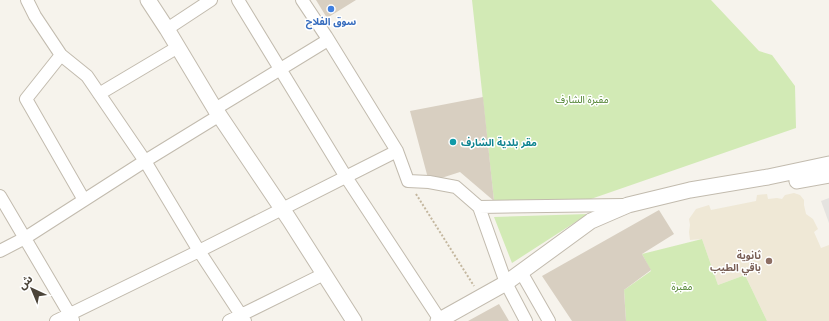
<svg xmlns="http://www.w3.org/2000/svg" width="829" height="321" font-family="Montserrat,'Noto Sans Arabic',sans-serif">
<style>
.education{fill:#efe8d6}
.green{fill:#d2eab5}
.parking{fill:#e5e3e0}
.building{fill:#d8cfc1}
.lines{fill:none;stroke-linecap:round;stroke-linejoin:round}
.minor-casing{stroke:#c2bbae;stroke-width:14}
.tertiary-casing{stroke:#c2bbae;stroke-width:17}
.path{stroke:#c4b79f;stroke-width:2;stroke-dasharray:2 2;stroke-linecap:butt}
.minor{stroke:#fff;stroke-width:12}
.tertiary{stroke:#fff;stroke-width:15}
.shop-dot{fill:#3f7fe0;stroke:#fff;stroke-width:1.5}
.culture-dot{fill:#0f9aa8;stroke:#fff;stroke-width:1.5}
.education-dot{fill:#8d6e63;stroke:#fff;stroke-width:1.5}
.labels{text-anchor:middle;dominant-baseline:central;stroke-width:3;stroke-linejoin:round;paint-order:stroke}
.shop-label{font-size:10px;font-weight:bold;fill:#366cbe;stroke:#fff}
.park-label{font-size:10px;fill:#4a7f2a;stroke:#fff}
.culture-label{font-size:10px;font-weight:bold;fill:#0d838f;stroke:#fff;text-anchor:start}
.education-label{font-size:10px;font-weight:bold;fill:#785e54;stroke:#fff;text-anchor:end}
</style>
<rect width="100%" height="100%" fill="#f6f3ec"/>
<path class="education" d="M794 193 800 195 804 200V205L806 214 813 219 818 229 814 232 821 248 829 245V321H767L745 275 718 285 702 239 690 240 689 232 690 225 689 219 696 209 709 205 711 210 756 201 757 195 767 194 768 199 777 198 782 199 785 195Z"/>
<path class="green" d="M472 0H711L759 51 772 55 795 86 796 128 588 200 494 201Z
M588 214 512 263 494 217Z
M702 239 718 285 745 275 767 321H626L624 290 651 271 642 254Z"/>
<path class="parking" d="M829 198V223L821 201Z"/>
<path class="building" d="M316 0H356L327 18Z
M483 97 494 201 460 172 429 182 410 111Z
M659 210 674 234 642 254 651 270 624 290 626 321H572L542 276Z
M499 304 509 321H468Z"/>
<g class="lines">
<g class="minor-casing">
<path id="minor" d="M238 0 346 177 440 320
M302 0 326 36 397 151 408 181 429 182 456 187 479 207 506 283 526 321
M167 29 211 0
M61 55 26 99 84 200
M99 94 178 47
M215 109 328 40
M220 115 145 161 199 251 245 321
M0 196 73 320
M479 207 624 205
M0 251 25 238 145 161 87 76 61 55 35 16 27 0
M521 272 549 321
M56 321 199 251 397 151
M229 321 324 274"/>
</g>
<g class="tertiary-casing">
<path id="tertiary" d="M148 0 167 29 215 109 289 219 354 321
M797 181 829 175
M438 321 506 283 591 221 628 205 690 190 768 177 829 164"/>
</g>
<path class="path" d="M416 194 474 286"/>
<use href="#minor" class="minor"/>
<use href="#tertiary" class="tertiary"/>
</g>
<circle class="shop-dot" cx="331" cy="9" r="4"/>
<circle class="culture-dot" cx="453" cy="142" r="4"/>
<circle class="education-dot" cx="769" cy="261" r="4"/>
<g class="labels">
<g class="shop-label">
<text x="331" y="21">سوق الفلاح</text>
</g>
<g class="park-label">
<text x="582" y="99">مقبرة الشارف</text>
<text x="682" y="286">مقبرة</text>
</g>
<g class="culture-label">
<text x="461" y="142">مقر بلدية الشارف</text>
</g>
<g class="education-label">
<text x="761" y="255">ثانوية<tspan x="761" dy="12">باقي الطيب</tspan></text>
</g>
</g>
<g transform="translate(32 289) rotate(316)" stroke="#ffffff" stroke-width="3" paint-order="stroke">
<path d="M0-3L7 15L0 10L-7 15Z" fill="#4b4439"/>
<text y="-6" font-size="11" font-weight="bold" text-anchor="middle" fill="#4b4439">ش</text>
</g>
</svg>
